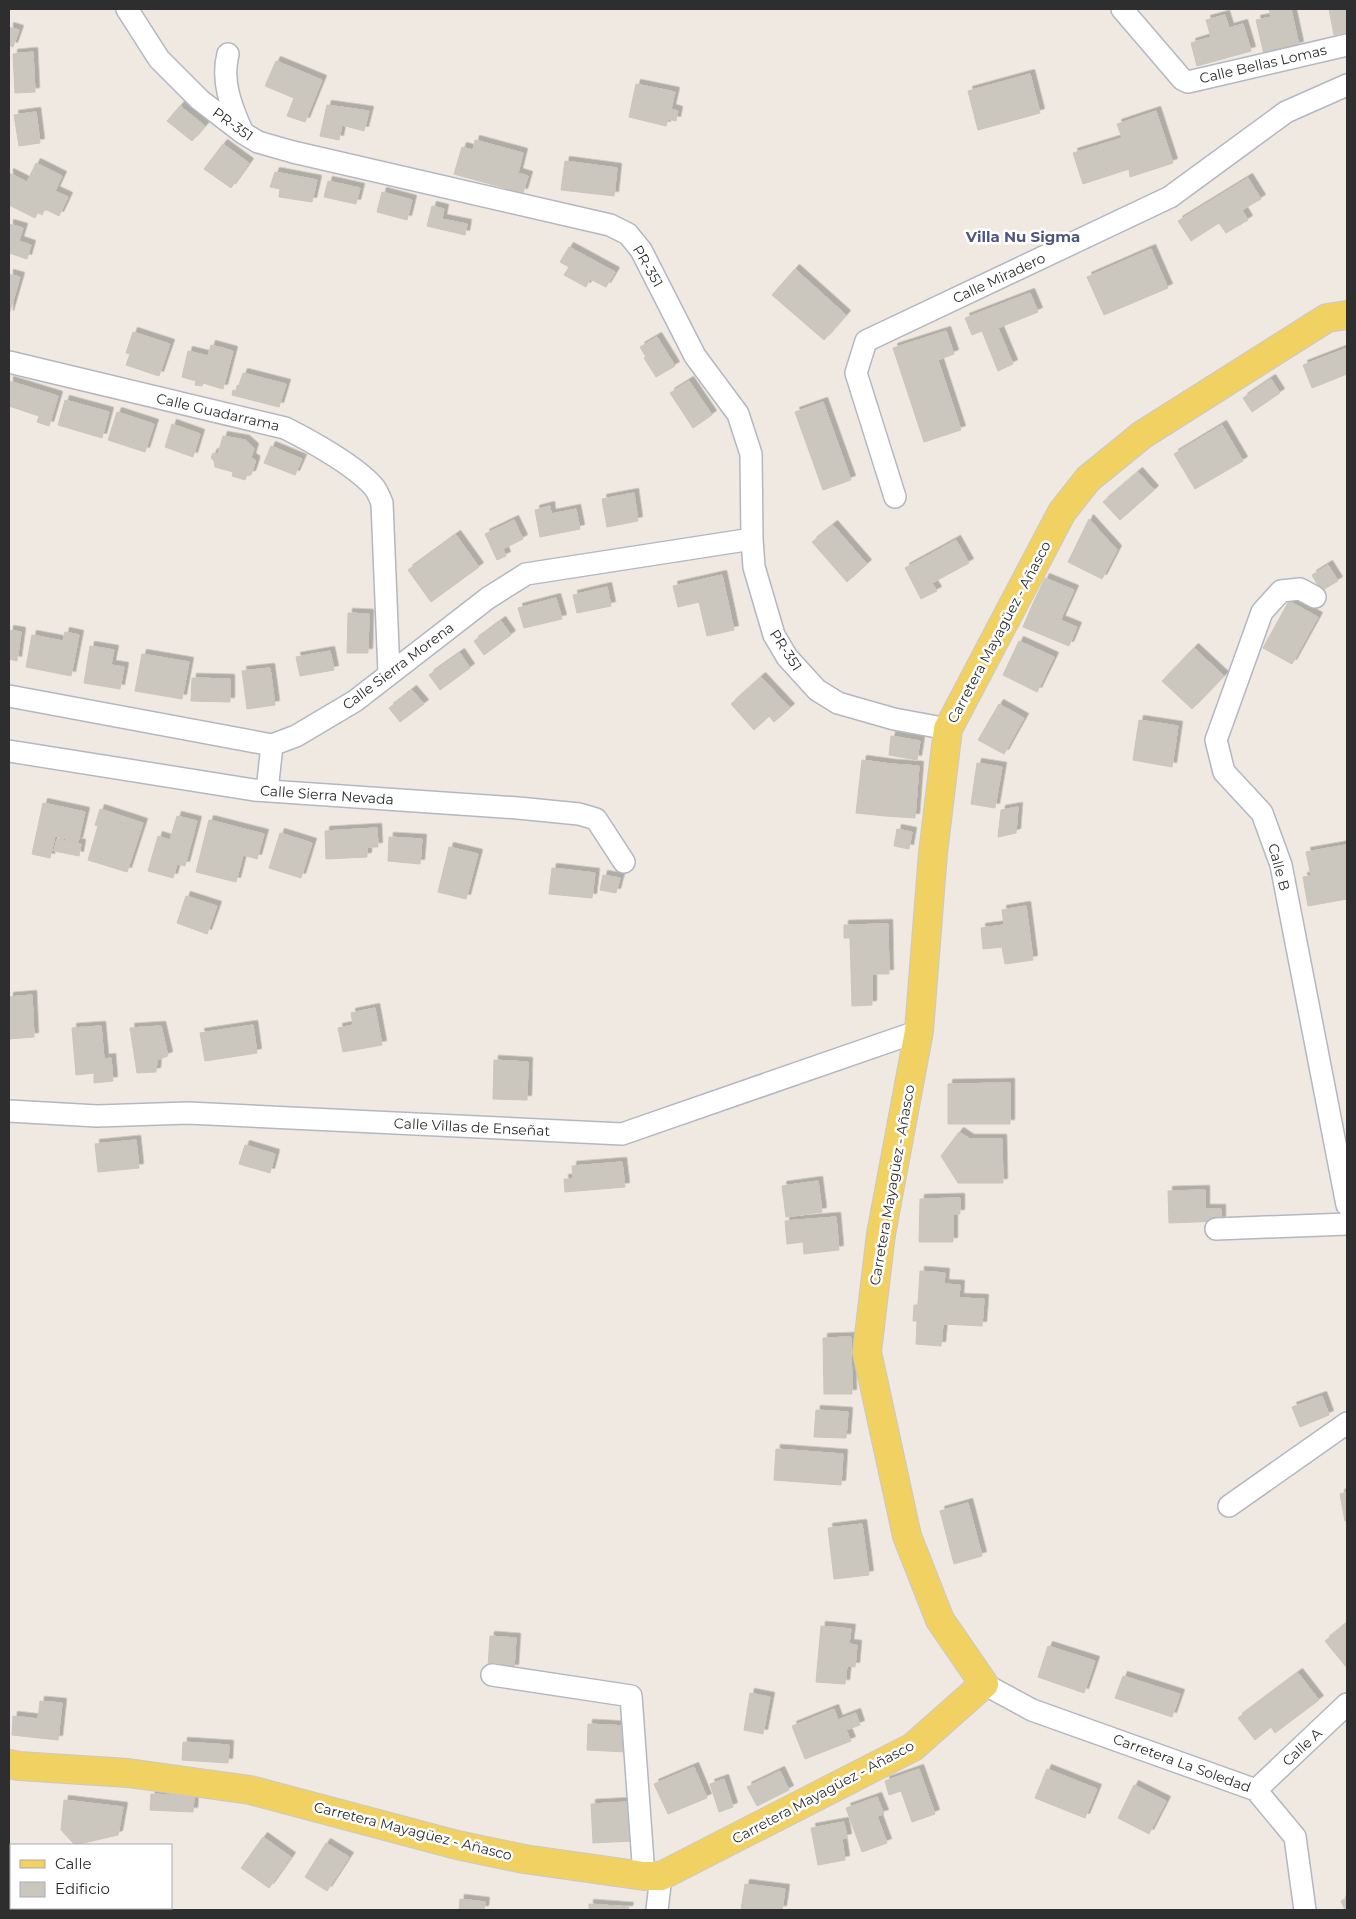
<svg xmlns="http://www.w3.org/2000/svg" width="1356" height="1919" font-family="Montserrat,sans-serif">
<style>
.building{fill:#cbc7bf;stroke:#cbc5ba;filter:url(#shadow)}
.lines{fill:none;stroke-linecap:round;stroke-linejoin:round}
.minor-casing{stroke:#b4b7c1;stroke-width:24}
.major-casing{stroke:#c9c9c9;stroke-width:30}
.minor{stroke:#fff;stroke-width:21}
.major{stroke:#f2d163;stroke-width:28}
.labels{text-anchor:middle;dominant-baseline:central;stroke-width:5;stroke-linejoin:round;paint-order:stroke}
.street-label{font-size:14px;fill:#2e2e2e;stroke:#fff}
.neighbourhood-label{font-size:15px;font-weight:bold;fill:#4d5680;stroke:#fff}
</style>
<defs>
<filter id="shadow"><feDropShadow dx="4.5" dy="-4.5" stdDeviation="0" flood-color="#0004"/></filter>
</defs>
<rect width="100%" height="100%" fill="#efe9e1"/>
<path class="building" d="M1269 9H1291L1299 46 1264 54 1256 20 1271 17Z
M1329 9H1347V32L1334 35Z
M1225 15 1229 28 1243 24 1251 51 1197 66 1191 43 1211 37 1206 20Z
M9 27 19 30 13 47 9 45Z
M33 52 35 92 15 93 13 54Z
M276 61 322 80 305 122 287 116 294 98 265 86Z
M1030 74 1040 113 978 130 968 91Z
M636 84 675 92 671 109 678 111 676 121 668 119 666 126 629 117Z
M327 105 369 111 364 131 342 125 339 140 320 136Z
M180 106 205 126 192 141 167 121Z
M1156 111 1173 163 1130 177 1129 169 1083 184 1073 153 1122 138 1117 124Z
M36 112 40 143 19 146 14 115Z
M475 140 523 153 518 173 528 176 523 193 454 174 462 147 473 150Z
M223 144 249 163 231 188 204 169Z
M565 161 617 168 614 196 561 190Z
M36 163 62 176 55 191 68 197 59 216 45 209 42 215 38 212 35 218 9 205V173L27 182Z
M275 172 317 180 312 202 279 197 280 189 270 187Z
M1248 178 1261 199 1242 210 1248 220 1226 233 1219 223 1191 241 1178 221Z
M328 181 360 188 356 204 324 197Z
M382 192 412 200 407 220 377 212Z
M432 206 444 209 442 219 467 224 465 235 427 226Z
M9 224 23 228 19 241 31 245 27 259 9 253Z
M569 247 615 272 606 287 590 279 586 287 564 275 569 267 560 262Z
M1151 249 1168 288 1104 315 1087 277Z
M795 269 846 315 824 340 772 295Z
M9 274 20 277 9 315Z
M1030 293 1038 312 998 328 1013 364 998 371 982 331 972 335 965 318Z
M946 331 954 354 938 360 961 430 924 442 893 348Z
M133 332 170 344 159 376 126 365 130 354 126 353Z
M657 337 675 366 656 377 644 358 646 357 640 347Z
M211 345 233 351 223 389 203 383 202 386 195 385 196 381 182 377 188 351 208 356Z
M1347 348V374L1312 388 1303 365Z
M243 373 286 384 279 407 232 395 233 390 237 391Z
M1271 379 1280 393 1252 412 1243 398Z
M9 381 58 396 49 426 37 422 39 416 9 406Z
M689 381 712 415 693 428 670 393Z
M65 400 109 412 102 438 58 425Z
M823 402 851 480 823 490 795 412Z
M117 412 154 424 145 452 108 440Z
M172 424 200 434 193 457 165 447Z
M1222 425 1243 461 1195 489 1174 454Z
M223 436 245 440 254 448 251 458 255 460V463L251 475H247L245 480 232 476 233 472 215 467 214 461 211 458 213 453 218 454Z
M271 446 302 459 295 475 264 463Z
M1138 472 1154 490 1120 520 1103 502Z
M634 493 638 521 607 527 602 499Z
M550 506 551 514 576 509 580 529 540 537 535 510Z
M1089 519 1117 550 1102 579 1068 562Z
M514 520 523 539 503 549 506 556 497 560 485 534Z
M833 525 867 564 847 582 812 542Z
M456 535 479 567 431 602 408 570Z
M956 540 969 563 932 583 937 591 921 599 905 568Z
M1328 565 1338 581 1321 591 1312 575Z
M722 575 734 630 707 636 699 602 678 607 673 586Z
M1045 578 1074 590 1060 621 1031 608Z
M607 587 611 606 577 613 573 595Z
M556 598 562 619 524 628 518 608Z
M1289 601 1318 617 1292 664 1263 648Z
M1031 608 1077 627 1069 646 1023 627Z
M348 613 369 614 368 653H347Z
M501 621 511 635 484 655 474 641Z
M9 630 21 632 17 661 9 659Z
M65 632 79 635 71 676 26 667 32 635 63 641Z
M1019 641 1054 657 1037 692 1003 675Z
M90 646 114 650 111 665 124 667 120 689 84 683Z
M1194 648 1224 676 1192 709 1162 681Z
M330 651 334 670 300 676 296 657Z
M460 653 470 668 440 690 429 675Z
M142 654 189 662 182 699 135 691Z
M270 668 275 705 247 709 242 671Z
M761 677 790 708 774 722 769 716 754 730 731 704Z
M192 678 230 679V702L191 701Z
M412 690 424 704 400 722 389 708Z
M999 704 1024 718 1004 754 978 740Z
M1139 720 1178 726 1172 767 1133 760Z
M891 736 920 741 917 760 889 755Z
M862 760 891 764 885 816 856 813Z
M977 763 1002 767 995 808 971 804Z
M891 764 919 766 915 818 885 816Z
M43 803 85 812 78 842 55 836 50 858 32 854Z
M1018 807 1016 833 998 837 1001 810Z
M100 809 143 823 127 872 88 860 98 826 95 825Z
M177 816 197 821 185 866 177 864 173 878 148 871 158 836 170 840Z
M209 820 264 834 257 859 243 855 236 882 196 872Z
M377 828 378 847H367V857L326 859 325 831Z
M897 829 912 832 909 849 894 846Z
M280 833 312 843 301 878 269 868Z
M389 837 422 839 420 864 388 861Z
M57 839 81 844 79 856 54 851Z
M1346 845 1347 899 1308 906 1303 877 1311 876 1306 852Z
M449 847 478 854 466 899 438 892Z
M552 868 595 873 592 898 549 894Z
M603 875 620 878 616 893 600 890Z
M186 896 217 906 207 934 177 923Z
M1026 906 1033 960 1005 964 1002 947 983 949 981 928 1004 925 1002 910Z
M888 924 889 974H872V1005L852 1006 850 938H844V925Z
M32 995 34 1037 9 1039V997Z
M375 1008 382 1045 343 1052 338 1028 353 1025 351 1013Z
M253 1025 257 1053 205 1061 200 1033Z
M101 1026 104 1059 111 1058 113 1081 94 1083V1073L76 1075 72 1028Z
M161 1026 168 1056 157 1060 156 1072 137 1073 130 1028Z
M494 1060 528 1062 527 1100 493 1099Z
M1010 1083V1124H948V1084Z
M959 1132 970 1139H1002L1003 1183H958L941 1156Z
M136 1140 139 1168 98 1172 95 1144Z
M245 1145 275 1154 270 1173 239 1164Z
M622 1162 625 1187 565 1192 564 1179H573L572 1166Z
M818 1181 822 1212 786 1217 782 1186Z
M1205 1190V1209H1221V1221L1169 1223 1168 1191Z
M960 1198V1214H953V1242H919L920 1199Z
M836 1217 839 1250 804 1254 803 1242 787 1244 785 1221Z
M920 1271 945 1273 944 1284 960 1285 959 1298 984 1299 982 1326 943 1324 941 1346 916 1344 917 1321H913L914 1305H918Z
M851 1337 852 1394H824L823 1338Z
M1322 1396 1329 1415 1300 1427 1292 1407Z
M816 1410 848 1412 846 1438 814 1437Z
M776 1449 843 1454 841 1485 774 1480Z
M1347 1492V1521H1345L1340 1494Z
M968 1503 982 1556 954 1564 940 1511Z
M862 1524 869 1575 834 1579 828 1528Z
M1347 1623V1668L1325 1641Z
M821 1626 851 1629 849 1644 857 1645 855 1667 847 1666 845 1684 816 1682Z
M490 1636 516 1638 514 1669 488 1667Z
M1048 1646 1095 1661 1084 1693 1038 1677Z
M1298 1673 1319 1700 1275 1733 1271 1727 1255 1740 1238 1718Z
M1123 1676 1180 1694 1172 1717 1115 1698Z
M750 1693 770 1697 763 1734 744 1730Z
M40 1701 62 1703 58 1740 12 1735 13 1716 38 1719Z
M834 1709 838 1720 856 1713 860 1725 846 1730 851 1741 805 1759 792 1726Z
M588 1724 627 1726 625 1752 587 1750Z
M183 1742 229 1745 228 1763 182 1760Z
M694 1767 707 1798 668 1814 654 1784Z
M919 1769 935 1814 912 1822 901 1791 889 1795 885 1781Z
M1047 1769 1097 1789 1085 1818 1035 1798Z
M780 1771 789 1790 757 1806 747 1787Z
M724 1779 733 1807 719 1812 710 1784Z
M1134 1785 1166 1801 1149 1834 1118 1818Z
M151 1794 194 1796 193 1812 150 1810Z
M877 1797 884 1814 877 1816 887 1843 862 1852 846 1808Z
M64 1800 123 1807 118 1835 75 1845 61 1830Z
M629 1802 632 1841 593 1843 591 1804Z
M844 1822 847 1838 842 1839 845 1860 818 1865 811 1828Z
M263 1837 291 1857 269 1888 241 1868Z
M326 1843 349 1857 327 1891 305 1877Z
M745 1884 785 1889 782 1910H741Z
M1347 1898V1910H1345L1341 1901Z
M460 1899 485 1902 484 1910H459Z
M589 1904 629 1907 628 1910H589Z"/>
<g class="lines">
<g class="minor-casing">
<path id="minor" d="M127 9 159 59 200 100 243 133 258 142 293 152 610 225 628 234 641 250 695 356 738 414 751 454 752 539 754 567 774 635 787 657 817 690 838 703 894 719 948 729
M1122 9 1182 79 1188 82 1347 45
M228 54C221 81 231 106 242 131
M9 362 285 428C311 441 354 465 373 486 377 490 380 498 382 503L389 673
M895 497 856 373 866 341 1170 197 1286 112 1347 85
M1315 597 1300 589 1281 591 1262 612 1216 740 1224 772 1262 813 1281 865 1347 1205
M9 696 272 745 296 736 355 701 488 598 526 574 752 539
M9 751 254 790 518 808 579 814 596 819 624 862
M267 791 272 745
M9 1111 97 1116 188 1113 622 1134 919 1031
M1216 1229 1347 1224
M1229 1506 1347 1423
M492 1675 631 1696 644 1876
M984 1684 1032 1710 1256 1790 1295 1837 1305 1910
M1256 1790 1347 1704
M657 1910 661 1876"/>
</g>
<g class="major-casing">
<path id="major" d="M9 1764 19 1766 128 1773 250 1790 457 1845 524 1859 644 1876H661L913 1747 984 1684 940 1620 907 1536 867 1352 881 1234 919 1031 933 853 948 729 1062 512 1088 479 1142 435 1327 318 1347 315"/>
</g>
<use href="#minor" class="minor"/>
<use href="#major" class="major"/>
</g>
<g class="labels">
<g class="street-label">
<text transform="translate(1263 64) rotate(-13)">Calle Bellas Lomas</text>
<text transform="translate(233 124) rotate(36)">PR-351</text>
<text transform="translate(648 266) rotate(60)">PR-351</text>
<text transform="translate(999 278) rotate(-25)">Calle Miradero</text>
<text transform="translate(218 412) rotate(13)">Calle Guadarrama</text>
<text transform="translate(999 632) rotate(-62)">Carretera Mayagüez - Añasco</text>
<text transform="translate(786 650) rotate(57)">PR-351</text>
<text transform="translate(398 666) rotate(-37)">Calle Sierra Morena</text>
<text transform="translate(327 795) rotate(4)">Calle Sierra Nevada</text>
<text transform="translate(1279 867) rotate(75)">Calle B</text>
<text transform="translate(472 1127) rotate(3)">Calle Villas de Enseñat</text>
<text transform="translate(892 1185) rotate(-80)">Carretera Mayagüez - Añasco</text>
<text transform="translate(1302 1747) rotate(-43)">Calle A</text>
<text transform="translate(1182 1763) rotate(20)">Carretera La Soledad</text>
<text transform="translate(823 1792) rotate(-28)">Carretera Mayagüez - Añasco</text>
<text transform="translate(413 1831) rotate(14)">Carretera Mayagüez - Añasco</text>
</g>
<g class="neighbourhood-label">
<text x="1023" y="236">Villa Nu Sigma</text>
</g>
</g>
<rect width="1356" height="1919" fill="none" stroke="#2e2e2e" stroke-width="20"/>
<rect x="10" y="1844" width="162" height="65" fill="#ffffff" stroke="#ababab"/>
<rect x="20" y="1860" width="25" height="8" fill="#f2d163" stroke="#ababab"/>
<text x="55" y="1869" font-size="15" fill="#2e2e2e">Calle</text>
<rect x="20" y="1882" width="25" height="15" fill="#cbc7bf" stroke="#ababab"/>
<text x="55" y="1894" font-size="15" fill="#2e2e2e">Edificio</text>
</svg>
